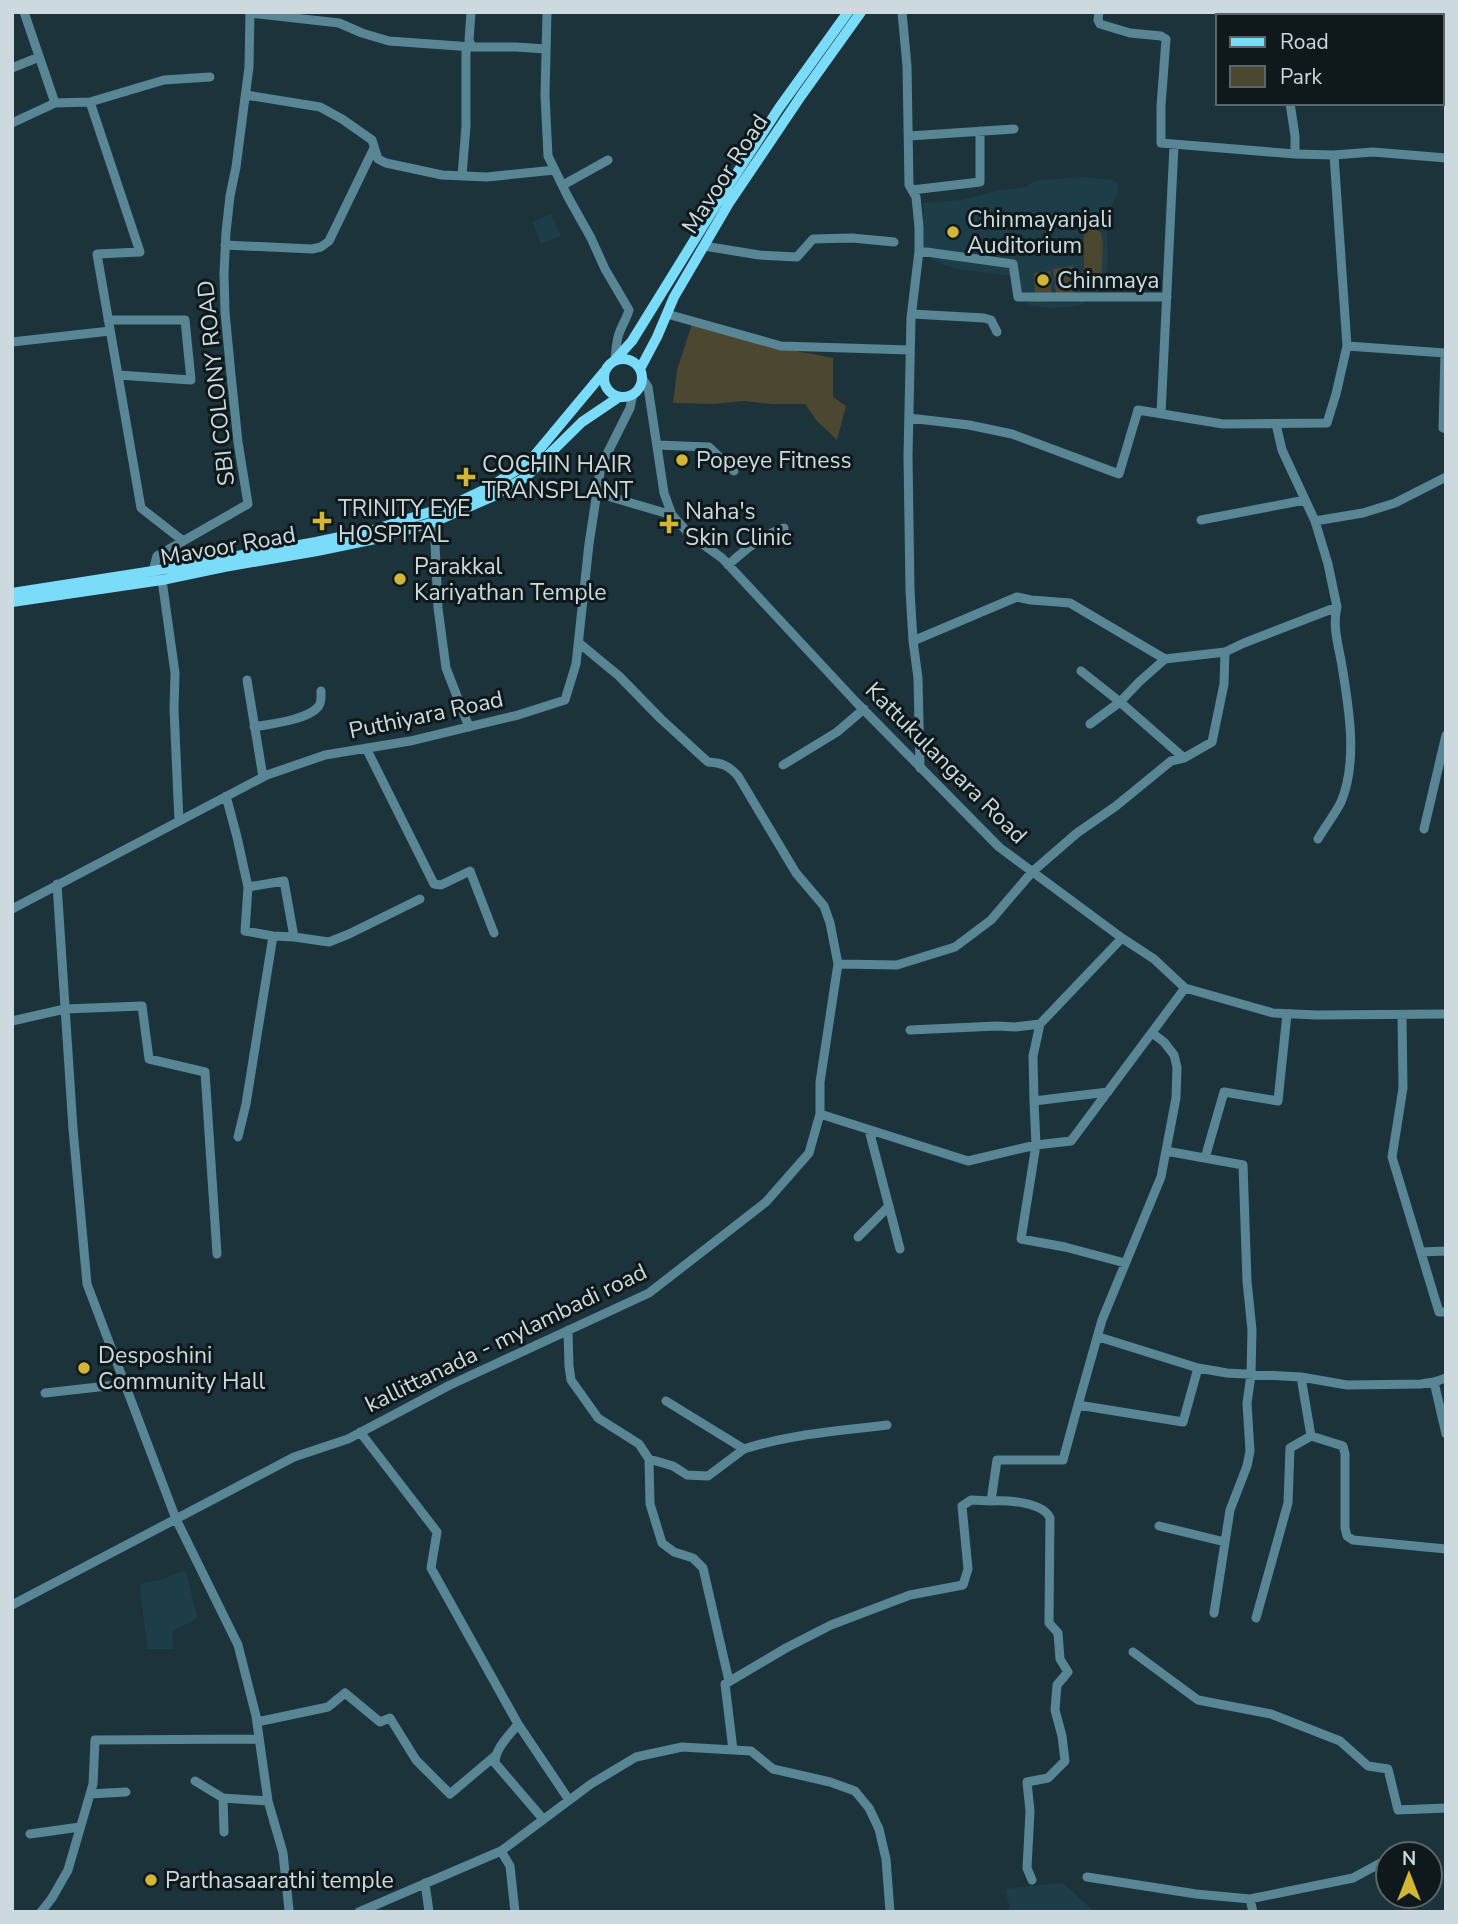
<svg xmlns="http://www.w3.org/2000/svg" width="1458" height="1924" font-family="'Nunito Sans',sans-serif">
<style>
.built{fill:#1d3e48}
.green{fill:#4c4731}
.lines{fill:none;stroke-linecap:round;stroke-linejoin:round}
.minor{stroke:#598694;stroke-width:9}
.major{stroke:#7bdcfa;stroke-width:10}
.poi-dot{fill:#d2b635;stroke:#0f191c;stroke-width:2.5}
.labels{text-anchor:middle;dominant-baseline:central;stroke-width:6;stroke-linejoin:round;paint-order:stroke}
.street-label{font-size:23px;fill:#ccdadf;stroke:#0f191c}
.poi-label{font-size:23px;fill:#ccdadf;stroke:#0f191c;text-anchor:start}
</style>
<rect width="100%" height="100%" fill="#1c333b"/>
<path class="built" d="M1081 177 1113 180 1118 184V191L1106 220 1108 258 1105 282 1095 296 1078 306 1054 308 1032 306 1028 304 1017 280 1007 275 956 269 937 262 924 254 923 203 960 200 982 195 998 190 1016 189 1028 186 1035 181Z
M551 214 561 236 541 244 532 222Z
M186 1570 197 1618 172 1632 174 1649H147L140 1584 160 1580Z
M1063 1883 1095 1912H1011L1005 1889Z"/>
<path class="green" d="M1084 228 1096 229 1101 233 1103 244 1101 283 1090 290 1084 283Z
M1073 266 1075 301H1057L1053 269Z
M1050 271 1052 301 1035 302 1034 273Z
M693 321 786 349 833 358V397L846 406 837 440 816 420 805 404H771L744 401 714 404 673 403 677 370Z"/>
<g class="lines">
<path class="minor" d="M24 12 55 103
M471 12 469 40 472 47H516L546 49
M547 12 545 95 548 156 568 197 591 238 605 269 629 310C627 318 623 323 620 331 616 340 616 350 615 360
M902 12 907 66 909 185 916 197 919 227V251L911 318 908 456 910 590 913 641 918 678 920 768
M1099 12 1098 20 1100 24 1130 33 1161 36 1166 39 1161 106V143L1295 154V136L1290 103
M250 13 339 23 362 33 389 41 472 47
M1292 16 1293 12
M12 68 39 57
M246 95 320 107 342 119 372 140 378 159 386 163 442 175 487 177 555 170
M90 102 164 80 210 77
M12 123 55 103 90 102 140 252 97 254 141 508 182 540
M909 136 1014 129
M1295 154 1334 155 1347 346 1445 353 1443 428 1446 429
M1334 155 1373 152 1446 158
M462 176 466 126V47
M563 185 608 160
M912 190 980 182V131
M225 245 312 249 321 247 329 241 374 148
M704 246 759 255 797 257 813 239 852 238 894 242
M919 251 1013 264 1018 297H1167
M667 314 781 346 910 350
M912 314 984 318 991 320 997 332
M108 320H185L191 380 118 375
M12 342 110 331
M642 378 648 387 664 493 672 515 690 535 722 558 856 702 999 847 1122 938 1154 959 1185 988 1273 1013 1317 1015 1446 1014
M1161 414 1174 145
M909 418 969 425 1012 434 1119 474 1138 410 1223 424 1327 423 1336 394 1347 346
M1276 424 1282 450 1315 521
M657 445 709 447 734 471
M597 493 672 515
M1201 520 1305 500
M434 522 438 608 446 668 469 727
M728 565C745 550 762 535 784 528
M1337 607 1328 564 1315 521 1363 513 1395 503 1446 477
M913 641 1017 597 1031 600 1070 603 1165 659
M1081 671 1120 702 1184 758
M247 680 263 777
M1090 724 1120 702 1139 682 1165 659 1225 652 1244 643 1337 607C1332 627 1339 647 1342 666 1349 708 1358 762 1341 802 1335 814 1325 827 1318 839
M254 727C270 724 307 720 318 707 322 703 321 696 321 691
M366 748 434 884 441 885 470 871 494 933
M783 765 837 732 864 709
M226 796 237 837 248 887 245 931 273 936 246 1104 238 1137
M179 821 174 709 175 673 162 580 153 571 157 556 248 504 238 442 231 375 225 312 224 274 226 232 230 196 236 167 249 67 250 12
M1424 829 1446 735
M57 884 73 1129 87 1284 176 1519 238 1645 256 1716 268 1801 283 1853 289 1910
M248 887 284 881 294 937 273 936
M12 909 267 775 325 755 410 741 518 715 565 700 576 664 589 544 601 466 630 408 633 394
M294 937 329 942 349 934 420 899
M838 964 897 965 955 947 991 920 1032 872 1077 833 1116 806 1171 761 1184 758 1212 742 1224 684 1225 652
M1402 1015 1403 1088 1392 1157 1439 1312H1446
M12 1021 65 1009 142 1006 149 1059 205 1072 217 1254
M910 1030 997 1026 1015 1027 1040 1024 1122 938
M1152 1033 1164 1042 1174 1055 1177 1067 1176 1098 1161 1177 1102 1320 1078 1405 1183 1422 1198 1368
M1108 1092 1034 1101 1036 1145 1021 1239 1065 1247 1125 1263
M1034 1101 1033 1056 1040 1024
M820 1114 968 1161 1036 1145 1071 1141 1185 988
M869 1130 900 1249
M1166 1151 1243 1165 1247 1281 1252 1330 1251 1375 1247 1403 1250 1451 1247 1466 1230 1510 1214 1613
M1205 1158 1224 1092 1278 1101 1287 1014
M858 1237 889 1206
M1421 1252 1446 1251
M568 1330 569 1366 571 1380 598 1418 639 1444 649 1459 650 1504 662 1543 674 1552 693 1558 703 1568 729 1681
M1099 1337 1198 1368 1227 1373 1301 1377 1347 1385 1421 1384 1434 1382
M1446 1378 1434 1382 1446 1434
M45 1393 125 1384
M666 1401 744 1449C790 1434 840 1431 887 1425
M360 1432 437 1532 431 1568 518 1724 569 1800
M1311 1436 1343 1446 1345 1454V1528L1347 1536 1353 1540 1446 1549
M649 1459 673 1466 687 1475 708 1476 744 1449
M991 1501C1007 1500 1043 1502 1050 1518L1049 1623 1058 1633 1060 1659 1068 1672 1057 1685 1055 1710 1062 1736 1065 1761 1048 1778 1027 1782 1030 1811 1027 1868 1032 1880
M1159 1526 1225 1542
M12 1605 294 1457 348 1439 450 1385 649 1293 766 1202 809 1153 820 1114V1082L838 964 830 923 824 906 796 873 738 776C728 765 722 763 708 762L661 719 619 676 579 643
M1256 1618 1288 1503 1290 1448 1311 1436 1301 1377
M1133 1652 1198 1700 1271 1714 1340 1741 1368 1766 1388 1769 1398 1810 1446 1808
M257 1722 328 1707 345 1693 380 1722 390 1718 416 1760 450 1794 495 1756
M518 1724C509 1736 495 1748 495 1763L543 1819
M733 1750 725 1684 786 1648 831 1625 910 1595 963 1585 968 1569 962 1506 971 1500 991 1501 997 1460H1063L1078 1405
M195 1781 223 1798 268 1801
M90 1794 126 1792
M223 1798 224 1832
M30 1834 80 1827
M501 1851 510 1866 515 1912
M1398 1854 1403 1852
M1087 1877 1196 1894 1250 1899 1353 1878 1388 1859
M425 1883 429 1912
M1250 1899 1253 1912
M41 1912 52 1898 68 1870 93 1784 95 1740 259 1739
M359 1912 501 1851 591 1784 636 1757 682 1747 751 1751 773 1769 830 1782 855 1791 869 1808 879 1829 886 1859 890 1912"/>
<path class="major" d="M604 378a19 19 0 1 1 38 0a19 19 0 1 1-38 0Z
M615 360 632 341 716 205 779 108 848 12
M640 369 657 337 674 297 729 203 801 96 861 12
M12 593 153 571 316 542 373 530 452 505 490 487 529 462 604 372
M12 602 162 580 224 567 317 551 375 539 434 522 494 496 526 477 582 422 619 397"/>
</g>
<g class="poi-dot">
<circle cx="953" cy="232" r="7"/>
<circle cx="1043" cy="280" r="7"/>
<circle cx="682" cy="460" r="7"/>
<path d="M462.5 466.5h7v7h7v7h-7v7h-7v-7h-7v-7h7z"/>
<path d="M318.5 510.5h7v7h7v7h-7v7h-7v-7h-7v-7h7z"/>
<path d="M665.5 513.5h7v7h7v7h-7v7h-7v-7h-7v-7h7z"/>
<circle cx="400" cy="579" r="7"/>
<circle cx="84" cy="1368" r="7"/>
<circle cx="151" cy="1880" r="7"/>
</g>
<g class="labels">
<g class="street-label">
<text transform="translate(725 174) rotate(-57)">Mavoor Road</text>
<text transform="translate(216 383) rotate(-96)">SBI COLONY ROAD</text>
<text transform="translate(228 546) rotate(-10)">Mavoor Road</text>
<text transform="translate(426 715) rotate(-12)">Puthiyara Road</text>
<text transform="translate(946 763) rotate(45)">Kattukulangara Road</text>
<text transform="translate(506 1338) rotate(-26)">kallittanada - mylambadi road</text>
</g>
<g class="poi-label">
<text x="967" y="219">Chinmayanjali<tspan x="967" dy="26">Auditorium</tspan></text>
<text x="1057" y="280">Chinmaya</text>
<text x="696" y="460">Popeye Fitness</text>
<text x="482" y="464">COCHIN HAIR<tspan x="482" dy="26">TRANSPLANT</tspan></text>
<text x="338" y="508">TRINITY EYE<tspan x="338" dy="26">HOSPITAL</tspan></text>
<text x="685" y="511">Naha's<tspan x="685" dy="26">Skin Clinic</tspan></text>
<text x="414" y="566">Parakkal<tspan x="414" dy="26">Kariyathan Temple</tspan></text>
<text x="98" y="1355">Desposhini<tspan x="98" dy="26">Community Hall</tspan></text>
<text x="165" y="1880">Parthasaarathi temple</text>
</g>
</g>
<rect width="1458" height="1924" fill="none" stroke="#ccdadf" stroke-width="28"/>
<rect x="1216" y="14" width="228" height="91" fill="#0f191c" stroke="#5b666a" stroke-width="2"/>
<rect x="1230" y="37" width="35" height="10" fill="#7bdcfa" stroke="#5b666a" stroke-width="2"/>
<text x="1280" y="49" font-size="21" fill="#ccdadf">Road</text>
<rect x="1230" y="66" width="35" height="21" fill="#4c4731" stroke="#5b666a" stroke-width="2"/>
<text x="1280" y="84" font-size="21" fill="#ccdadf">Park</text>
<g transform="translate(1409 1875)"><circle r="33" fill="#0f191c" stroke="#5b666a" stroke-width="2"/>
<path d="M0-5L12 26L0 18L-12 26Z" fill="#d2b635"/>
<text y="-10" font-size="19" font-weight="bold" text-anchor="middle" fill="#ccdadf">N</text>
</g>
</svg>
